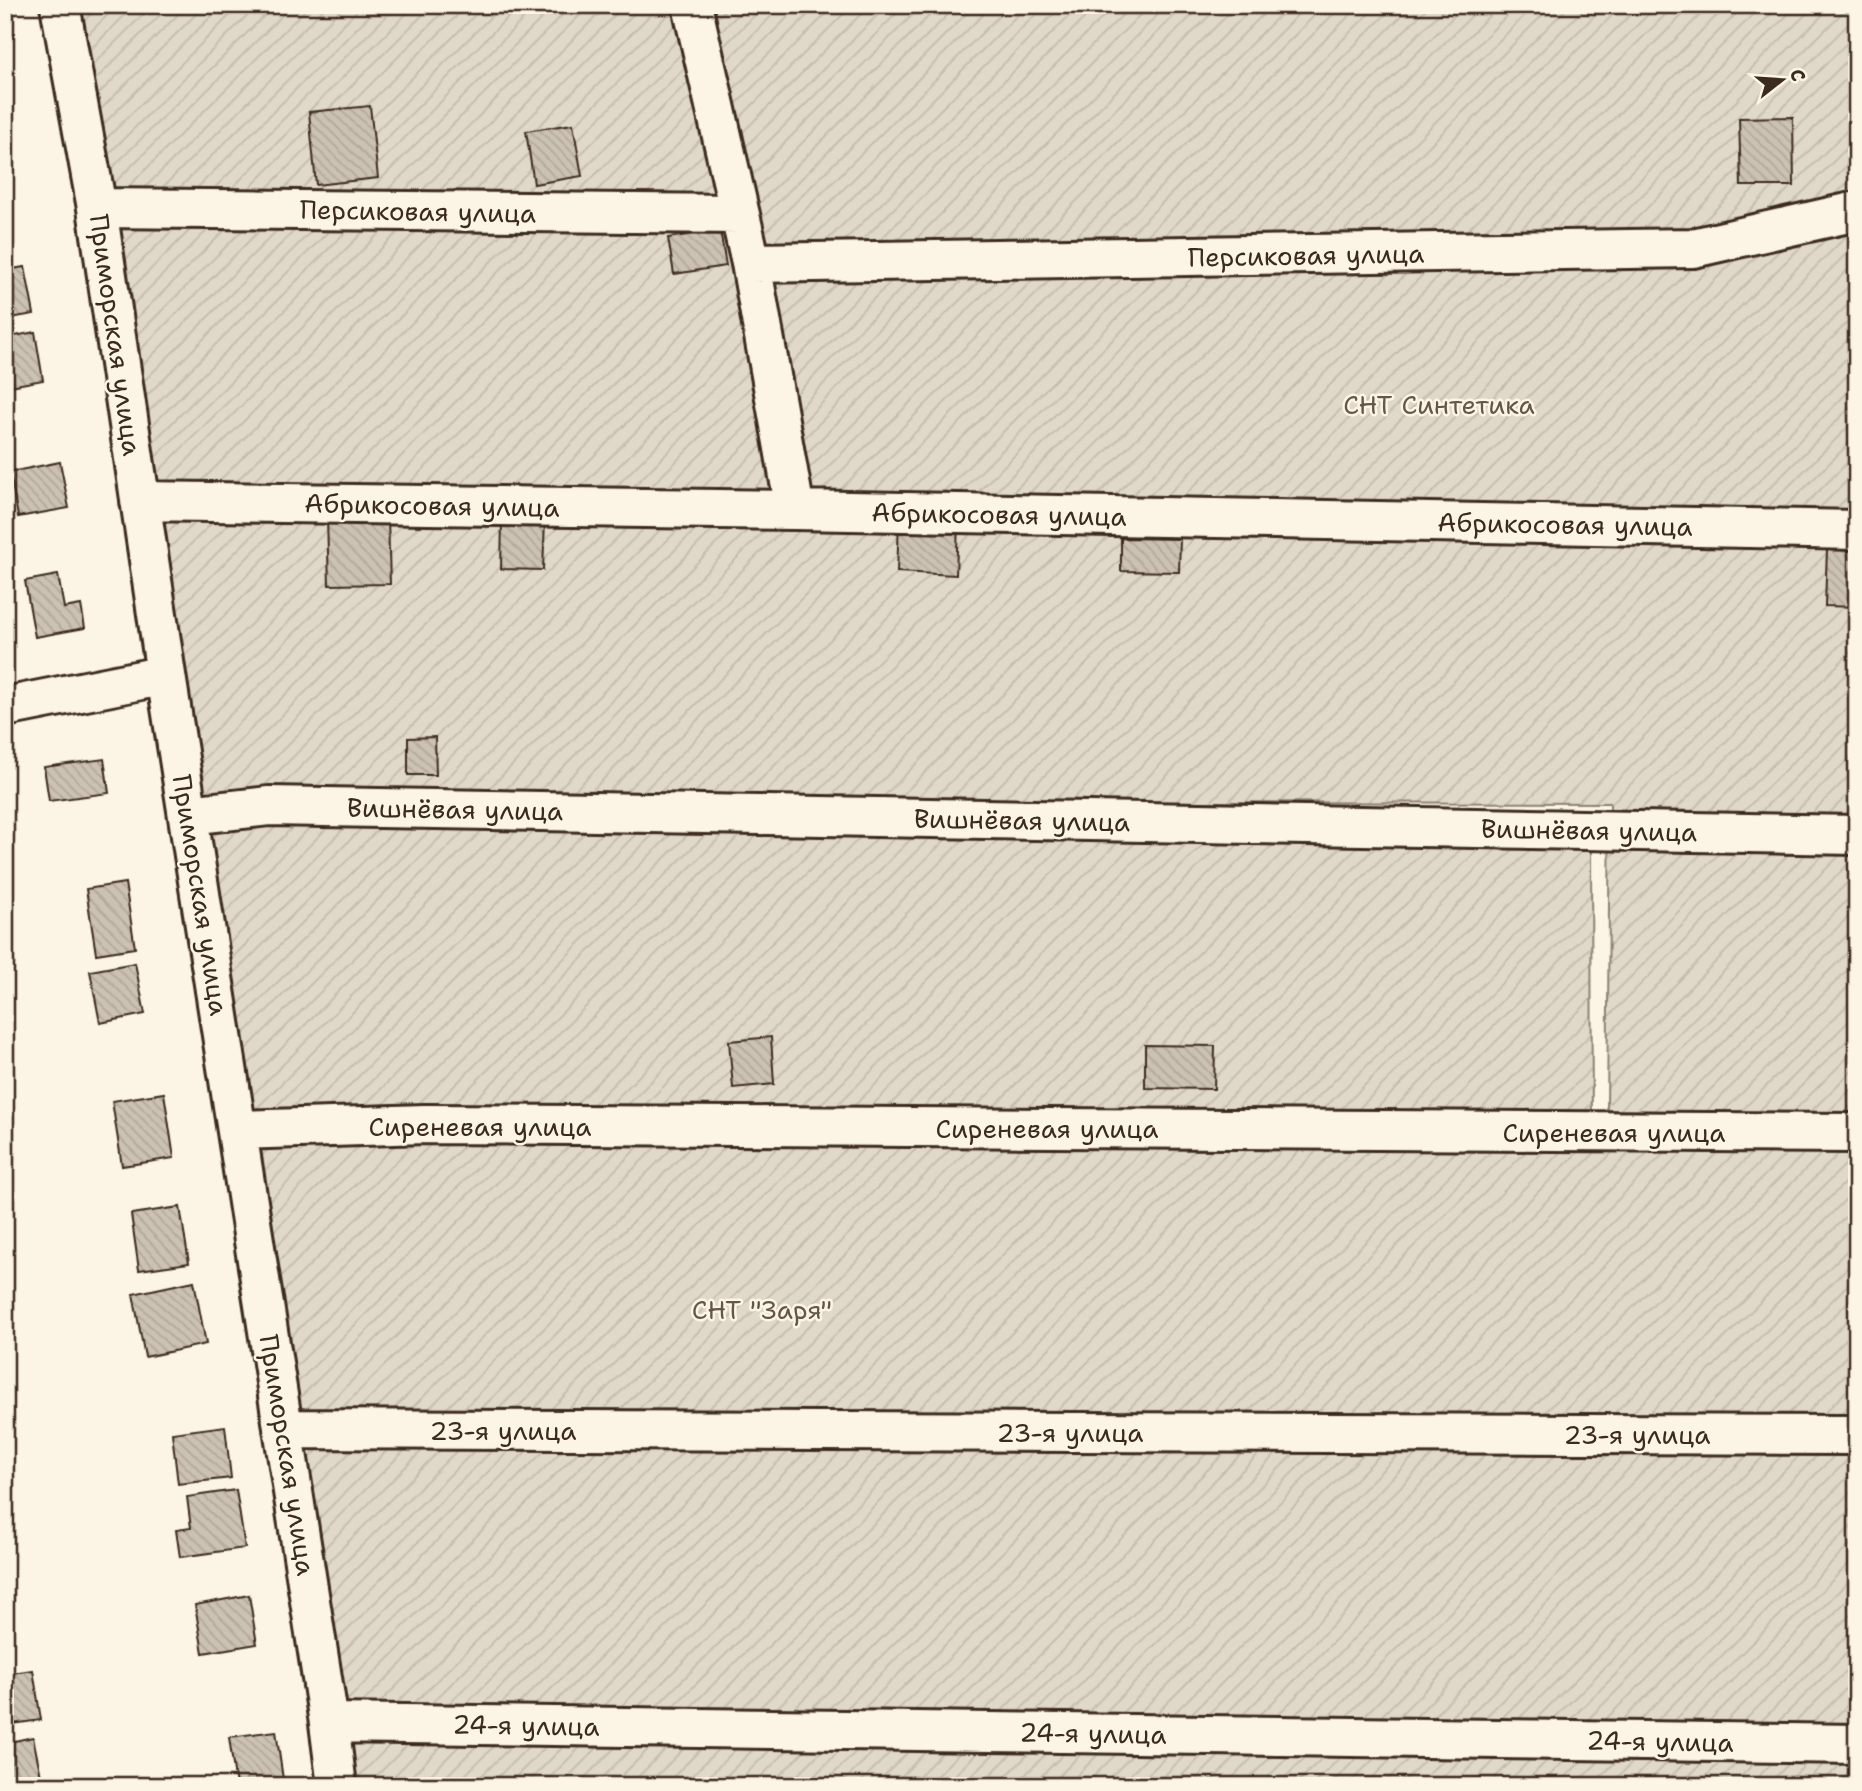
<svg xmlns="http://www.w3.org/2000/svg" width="1862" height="1791" font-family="'Shantell Sans',sans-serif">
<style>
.garden{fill:url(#garden-furrows);stroke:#8e8173;stroke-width:2}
.building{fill:url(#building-back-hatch);stroke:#3b2a1e;stroke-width:2}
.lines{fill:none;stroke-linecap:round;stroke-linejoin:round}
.minor-casing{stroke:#3b2a1e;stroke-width:44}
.minor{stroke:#fcf5e5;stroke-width:38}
.labels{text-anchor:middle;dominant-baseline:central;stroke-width:5;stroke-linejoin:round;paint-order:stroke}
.street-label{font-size:26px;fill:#3b2a1e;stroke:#fcf5e5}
.park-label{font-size:26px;fill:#645648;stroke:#fcf5e5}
</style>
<defs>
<pattern id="garden-furrows" width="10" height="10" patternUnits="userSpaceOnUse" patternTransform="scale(1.75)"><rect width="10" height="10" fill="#e0d8c8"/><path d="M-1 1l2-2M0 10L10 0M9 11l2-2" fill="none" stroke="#c1baab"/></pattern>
<pattern id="building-back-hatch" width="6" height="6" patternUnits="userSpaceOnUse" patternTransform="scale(1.75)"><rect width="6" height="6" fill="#ccc2b3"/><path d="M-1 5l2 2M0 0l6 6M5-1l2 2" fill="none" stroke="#b0a79a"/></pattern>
</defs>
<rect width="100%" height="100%" fill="#fcf5e5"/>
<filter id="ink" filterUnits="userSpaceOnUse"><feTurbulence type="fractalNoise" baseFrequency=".0143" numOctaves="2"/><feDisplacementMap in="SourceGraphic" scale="14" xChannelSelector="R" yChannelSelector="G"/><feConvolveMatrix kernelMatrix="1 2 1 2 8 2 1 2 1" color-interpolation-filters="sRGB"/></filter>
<g filter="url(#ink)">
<path class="garden" d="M77 5H1857V1114L1607 1110 1610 803 201 800Z
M203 825 1591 843 1592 1147 1857 1148V1786H347Z"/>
<path class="building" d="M370 106 378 178 316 185 309 112Z
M1793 117 1794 186H1741L1739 118Z
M573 124 582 176 534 184 526 131Z
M720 230 726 266 674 274 668 238Z
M25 267 34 314 5 319V270Z
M35 332 43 380 5 387V338Z
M60 462 69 508 18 517 10 472Z
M388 518 390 584 329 585 327 519Z
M502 520H545L543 570 501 569Z
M899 521 958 524 956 575 897 572Z
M1121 538 1180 539 1179 572 1121 571Z
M1827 549 1857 550V607L1825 606Z
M58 575 64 608 81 605 85 628 35 637 25 581Z
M435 737 436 775H408V738Z
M104 759 109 793 49 801 44 767Z
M125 883 135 948 96 954 86 889Z
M135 963 145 1014 100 1023 90 971Z
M771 1037 774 1084 733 1088 729 1041Z
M1145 1045 1215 1046 1214 1089 1145 1088Z
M164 1093 174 1158 122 1166 112 1101Z
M180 1207 189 1263 139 1270 131 1214Z
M194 1281 206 1344 145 1357 133 1294Z
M225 1426 231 1478 178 1484 172 1433Z
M236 1490 245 1548 180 1557 176 1530 191 1528 187 1497Z
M249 1595 257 1644 203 1653 195 1605Z
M33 1670 41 1720 5 1725V1674Z
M276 1731 284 1786H236L229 1737Z
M33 1737 43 1786H5V1743Z"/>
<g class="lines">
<g class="minor-casing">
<path id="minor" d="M60 5 97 208 166 675 329 1723 337 1786
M692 5 751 263 795 510
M97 208 739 214
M751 263 1693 248 1857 211
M140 501 795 510 1857 530
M5 707 166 675
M188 815 269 806 1857 835
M237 1130 425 1124 1857 1133
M283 1429 1857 1435
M329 1723 1857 1744"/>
</g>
<use href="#minor" class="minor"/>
</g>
</g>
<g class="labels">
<g class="street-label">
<text transform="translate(418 211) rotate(1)">Персиковая улица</text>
<text transform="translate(1306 255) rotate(-1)">Персиковая улица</text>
<text transform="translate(116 335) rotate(82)">Приморская улица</text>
<text transform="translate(432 505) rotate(1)">Абрикосовая улица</text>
<text transform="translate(999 514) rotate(1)">Абрикосовая улица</text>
<text transform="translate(1565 524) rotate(1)">Абрикосовая улица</text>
<text transform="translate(455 809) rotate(1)">Вишнёвая улица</text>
<text transform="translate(1022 820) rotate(1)">Вишнёвая улица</text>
<text transform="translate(1589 830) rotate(1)">Вишнёвая улица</text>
<text transform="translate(201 895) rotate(81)">Приморская улица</text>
<text x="480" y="1126">Сиреневая улица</text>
<text x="1047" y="1128">Сиреневая улица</text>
<text x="1614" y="1132">Сиреневая улица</text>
<text x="503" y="1430">23-я улица</text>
<text x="1070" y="1432">23-я улица</text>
<text x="1637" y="1434">23-я улица</text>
<text transform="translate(288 1455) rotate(81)">Приморская улица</text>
<text transform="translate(526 1725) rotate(1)">24-я улица</text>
<text transform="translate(1093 1733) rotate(1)">24-я улица</text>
<text transform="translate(1660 1741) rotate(1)">24-я улица</text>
</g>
<g class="park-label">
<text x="1439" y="404">СНТ Синтетика</text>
<text x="762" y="1309">СНТ "Заря"</text>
</g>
</g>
<rect width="1862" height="1791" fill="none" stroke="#fcf5e5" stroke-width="28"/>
<rect x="14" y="14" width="1834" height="1763" fill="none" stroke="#3b2a1e" stroke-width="2.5" filter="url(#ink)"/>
<g transform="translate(1782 80) rotate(73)" stroke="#fcf5e5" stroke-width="5" paint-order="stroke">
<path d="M0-5L12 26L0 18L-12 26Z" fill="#3b2a1e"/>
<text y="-10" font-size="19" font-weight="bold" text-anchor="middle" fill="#3b2a1e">С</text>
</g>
</svg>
